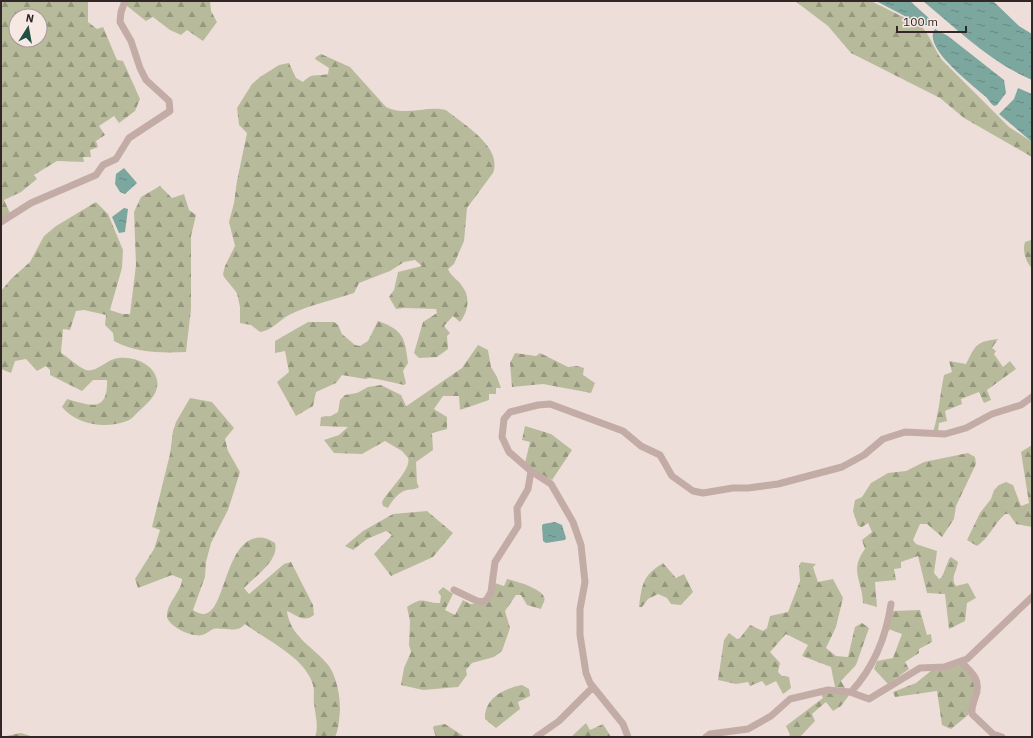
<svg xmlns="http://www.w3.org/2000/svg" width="1033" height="738" font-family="'IBM Plex Sans',sans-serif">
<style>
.forest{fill:url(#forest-firs);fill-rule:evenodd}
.water{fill:url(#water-ripples)}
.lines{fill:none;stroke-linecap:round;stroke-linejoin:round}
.minor{stroke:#c4aca6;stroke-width:7}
</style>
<defs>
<pattern id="forest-firs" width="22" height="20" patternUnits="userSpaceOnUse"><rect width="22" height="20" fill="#b8bb9b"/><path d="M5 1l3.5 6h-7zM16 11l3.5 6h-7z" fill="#96987e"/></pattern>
<pattern id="water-ripples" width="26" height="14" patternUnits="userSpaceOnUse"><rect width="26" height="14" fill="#7ba79e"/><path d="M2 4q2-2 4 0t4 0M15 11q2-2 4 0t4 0" fill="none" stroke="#658881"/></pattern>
</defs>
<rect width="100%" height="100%" fill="#eeded9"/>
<path class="forest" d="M1 1H88V22L97 29 103 27 117 60 123 61 140 99 135 111 119 123 114 116 99 126 105 135 96 141 98 147 90 150 91 157H83L84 162 57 161 34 175 37 179 21 192 4 200 10 213 1 219ZM16 16H40V40H16Z
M126 1H210L211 11 217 22 203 41 187 30 181 35 170 30 153 17 146 21 127 6Z
M795 1H871L921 26C930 35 934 49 942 60L1009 127 1032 142V157L964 118 940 98 851 53 828 26Z
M321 54 350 67 386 107C406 117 427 105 446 110 463 124 503 147 493 173L467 208 464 241 454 264 448 269C451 277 458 279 462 286 471 297 468 312 460 322L453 316 444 326 450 333 447 336 448 349 437 357 419 358 414 353 423 322 437 313 436 309 404 308 396 309 389 297 394 290 398 272 422 266 415 260 404 262 390 271 359 283 354 293C333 300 309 305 289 315 278 321 273 330 260 332L251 325 240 323V307L237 293 224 277 223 274 225 266 235 246 229 222 234 203 237 181 247 133 239 125 237 108 252 84 260 77 279 65 289 63 296 78 303 82C313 72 315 77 328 74L329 68 315 59 316 57Z
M160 186 172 198 184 194 189 210 196 215 191 236V309L186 352C161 353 136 353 114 341L113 333 105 325 106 315 84 310 76 311 70 330 63 329 61 353C69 358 78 367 86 370 95 373 106 361 114 359 127 355 145 360 153 371 165 389 150 401 138 412 135 415 131 420 127 421 105 429 77 425 62 407L67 399C89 405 108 414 107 380H93L82 391 50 375V370L46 366 37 371 26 359 15 361 11 373 1 369V291L11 279 30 262 44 236 56 226 96 202 108 214 123 250 122 268 110 310 122 314H130L136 265 134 212 141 197Z
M1031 240H1032V268C1026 263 1022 250 1025 242Z
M378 321C403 330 405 337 408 363L403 371 406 383 404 385 382 380 370 378 365 379 342 375 336 383 316 392 313 406 296 416 277 382 289 372 285 351 275 353V341L308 322H334L338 325 342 334 355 345 360 346 368 341Z
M998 339 992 348 996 351 994 354 1003 367 1010 361 1016 369 987 390 991 400 984 403 979 392 961 399 962 404 945 411 947 421 939 423 938 432H933C939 413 940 394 944 375L952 372 949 361 966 364C976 344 976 342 998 339Z
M478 345 488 350 491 367 497 377 501 388H496V394H489V400L460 410 459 396H443L434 409 447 417V429L432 433 433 450 416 462 417 483 419 487C415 490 412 489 407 490 398 492 392 501 388 508L383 506 382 502C388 490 412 469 408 458L402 451 385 441 362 454 334 453 324 440 339 435 348 427 320 426 321 417 331 416 338 412 340 400 345 395 357 393 368 387 381 385 401 395 406 406 408 405 462 368Z
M515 353 536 356 540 353 568 367 577 366 584 368 583 375 595 383 591 393 543 384 512 387 510 363Z
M190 398 212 402 234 428 225 439 228 451 240 472 228 510 211 543 206 562 205 577 193 610C225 633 220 552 252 539 260 536 268 538 275 543 280 560 254 577 244 588L249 594 284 564 291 562 313 605 314 615C304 623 296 615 287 611 290 637 314 647 329 666 337 678 340 696 340 710 339 719 339 729 335 737H315C319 726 315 714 314 703 313 697 315 691 313 685 306 658 266 640 245 624 237 634 224 627 213 629 209 631 206 634 202 635 193 638 167 626 167 616 167 602 182 591 182 579L172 575 138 588 135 579 154 549 160 530 152 527 170 454 173 431 176 422Z
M525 426 551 434 572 450 552 480 538 473 525 463 530 442 522 440Z
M1032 445V527L1016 524 1009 514H1005C994 524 989 538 977 546L967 540 980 513 991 499 994 490 999 485 1006 482 1013 485 1021 506 1029 503 1021 452Z
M968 453 975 457 976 464 956 506 954 519 942 537 927 524H920L913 540 916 544 937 551 934 573 939 579 942 577 949 559 951 557 958 562C957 571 950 578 956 586L968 583 976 598 967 603 965 621 949 629 945 594 927 593 918 556 901 562V568L894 569 896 580 875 582 877 607 863 603C862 579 849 571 865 549L862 540 872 532 868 523 862 527 858 526 853 511 855 500 862 497 871 483 888 473 906 471 924 462Z
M427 511 453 533 433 557 391 576 374 554 392 535 386 531 367 539 353 550 345 546 363 531 393 514Z
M801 562 816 564 813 567 818 582 833 579 843 598 836 627 826 648 836 656 848 657 855 627 862 623 869 628 856 665 841 681 845 688 835 687 831 667 802 656 808 645 786 634 770 652 780 663 778 672 782 676 789 677 791 688 783 694 776 681 766 686 762 681 750 686 748 682 736 684 718 680 724 640 729 633 737 639 740 638 750 625 763 631 767 628 770 616 788 612 800 581 799 566Z
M663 563 676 578 684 574 693 592 681 605 671 604 667 598 658 594 648 599 642 607H639C642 585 642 576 663 563Z
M507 579C515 581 541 588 544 597 546 601 542 605 541 609L527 605 521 595H516L505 611 510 628 502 651 494 657 472 663 466 670 467 675 458 687 423 690 401 685 404 668 411 652 409 645 410 621 407 607C424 595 423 603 440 603L441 596 438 592 443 587 453 594 445 610 455 615 463 600 470 604 488 603 495 583 504 586Z
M920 610 927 635 931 634 932 642 919 649V653L905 662 909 669 888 684 874 669 877 661 893 658 902 634 888 629 893 611Z
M961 665 973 677 975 692 968 715 951 729 942 725 937 691 895 697 893 692 916 683 932 670Z
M522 685 529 689 530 696 518 702 520 709 496 728 485 719C484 698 505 688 522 685Z
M830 692 850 694 841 706 833 711 826 702 812 714 815 721 800 737H788L790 735 786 726 823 698 821 694Z
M586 723 590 730 603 724 611 737H571Z
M445 724 465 737H436L433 728 434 726Z
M21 733 34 737H1Z"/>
<path class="water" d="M876 1H910L932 21 930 25H922Z
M923 1H993L1019 26 1032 34V80C990 62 958 30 923 1Z
M935 29 948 36 1004 80 1006 93 997 105 994 106C990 103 989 100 986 97 974 86 921 47 935 29Z
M1018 88 1032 94V142L999 114 1014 99Z
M124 168 137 183 125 194 120 192 115 184 116 174Z
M124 208 128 209 125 232 119 233 112 217Z
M555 522 562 525 566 538 565 540 546 543 543 541 542 526 543 524Z"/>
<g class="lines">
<path class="minor" d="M1 222 31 203 96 175 103 165 116 159 129 138 170 111 169 101 146 80 140 68 131 41 120 22 121 12 125 1
M454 590 477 601 483 602 487 599 491 592 495 562 518 526 517 508 528 489 531 471
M961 662C973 673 982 681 975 698 973 704 971 708 972 714L993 734 1002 737
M851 692C874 667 886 638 891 604
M536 737 559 721 593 687
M628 737 623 724 590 683 586 673 580 635V609L585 582 581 545 573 522 551 484 531 471 509 452 502 437 504 419 510 412 538 405 550 404 623 431 641 446 660 455 672 476 693 491 703 493 733 488H748L778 484 842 467 864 455 883 439 905 432 945 434 966 428 992 414 1021 405 1032 397
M706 737 710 734 748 729 771 716 790 699 828 690 850 692 869 699 920 668 944 667 967 659 1032 597"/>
</g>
<rect width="1033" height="738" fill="none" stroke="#312726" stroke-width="4"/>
<g transform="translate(28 28) rotate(11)"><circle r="19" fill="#f6e9e4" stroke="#a79b98"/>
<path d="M0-3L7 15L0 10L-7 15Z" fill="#214e45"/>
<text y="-6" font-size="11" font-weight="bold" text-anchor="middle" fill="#312726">N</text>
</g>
<path d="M897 26v6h69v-6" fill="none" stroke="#312726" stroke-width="2"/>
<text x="903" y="26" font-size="12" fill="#312726" stroke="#f6e9e4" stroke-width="3" paint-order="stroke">100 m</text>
</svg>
